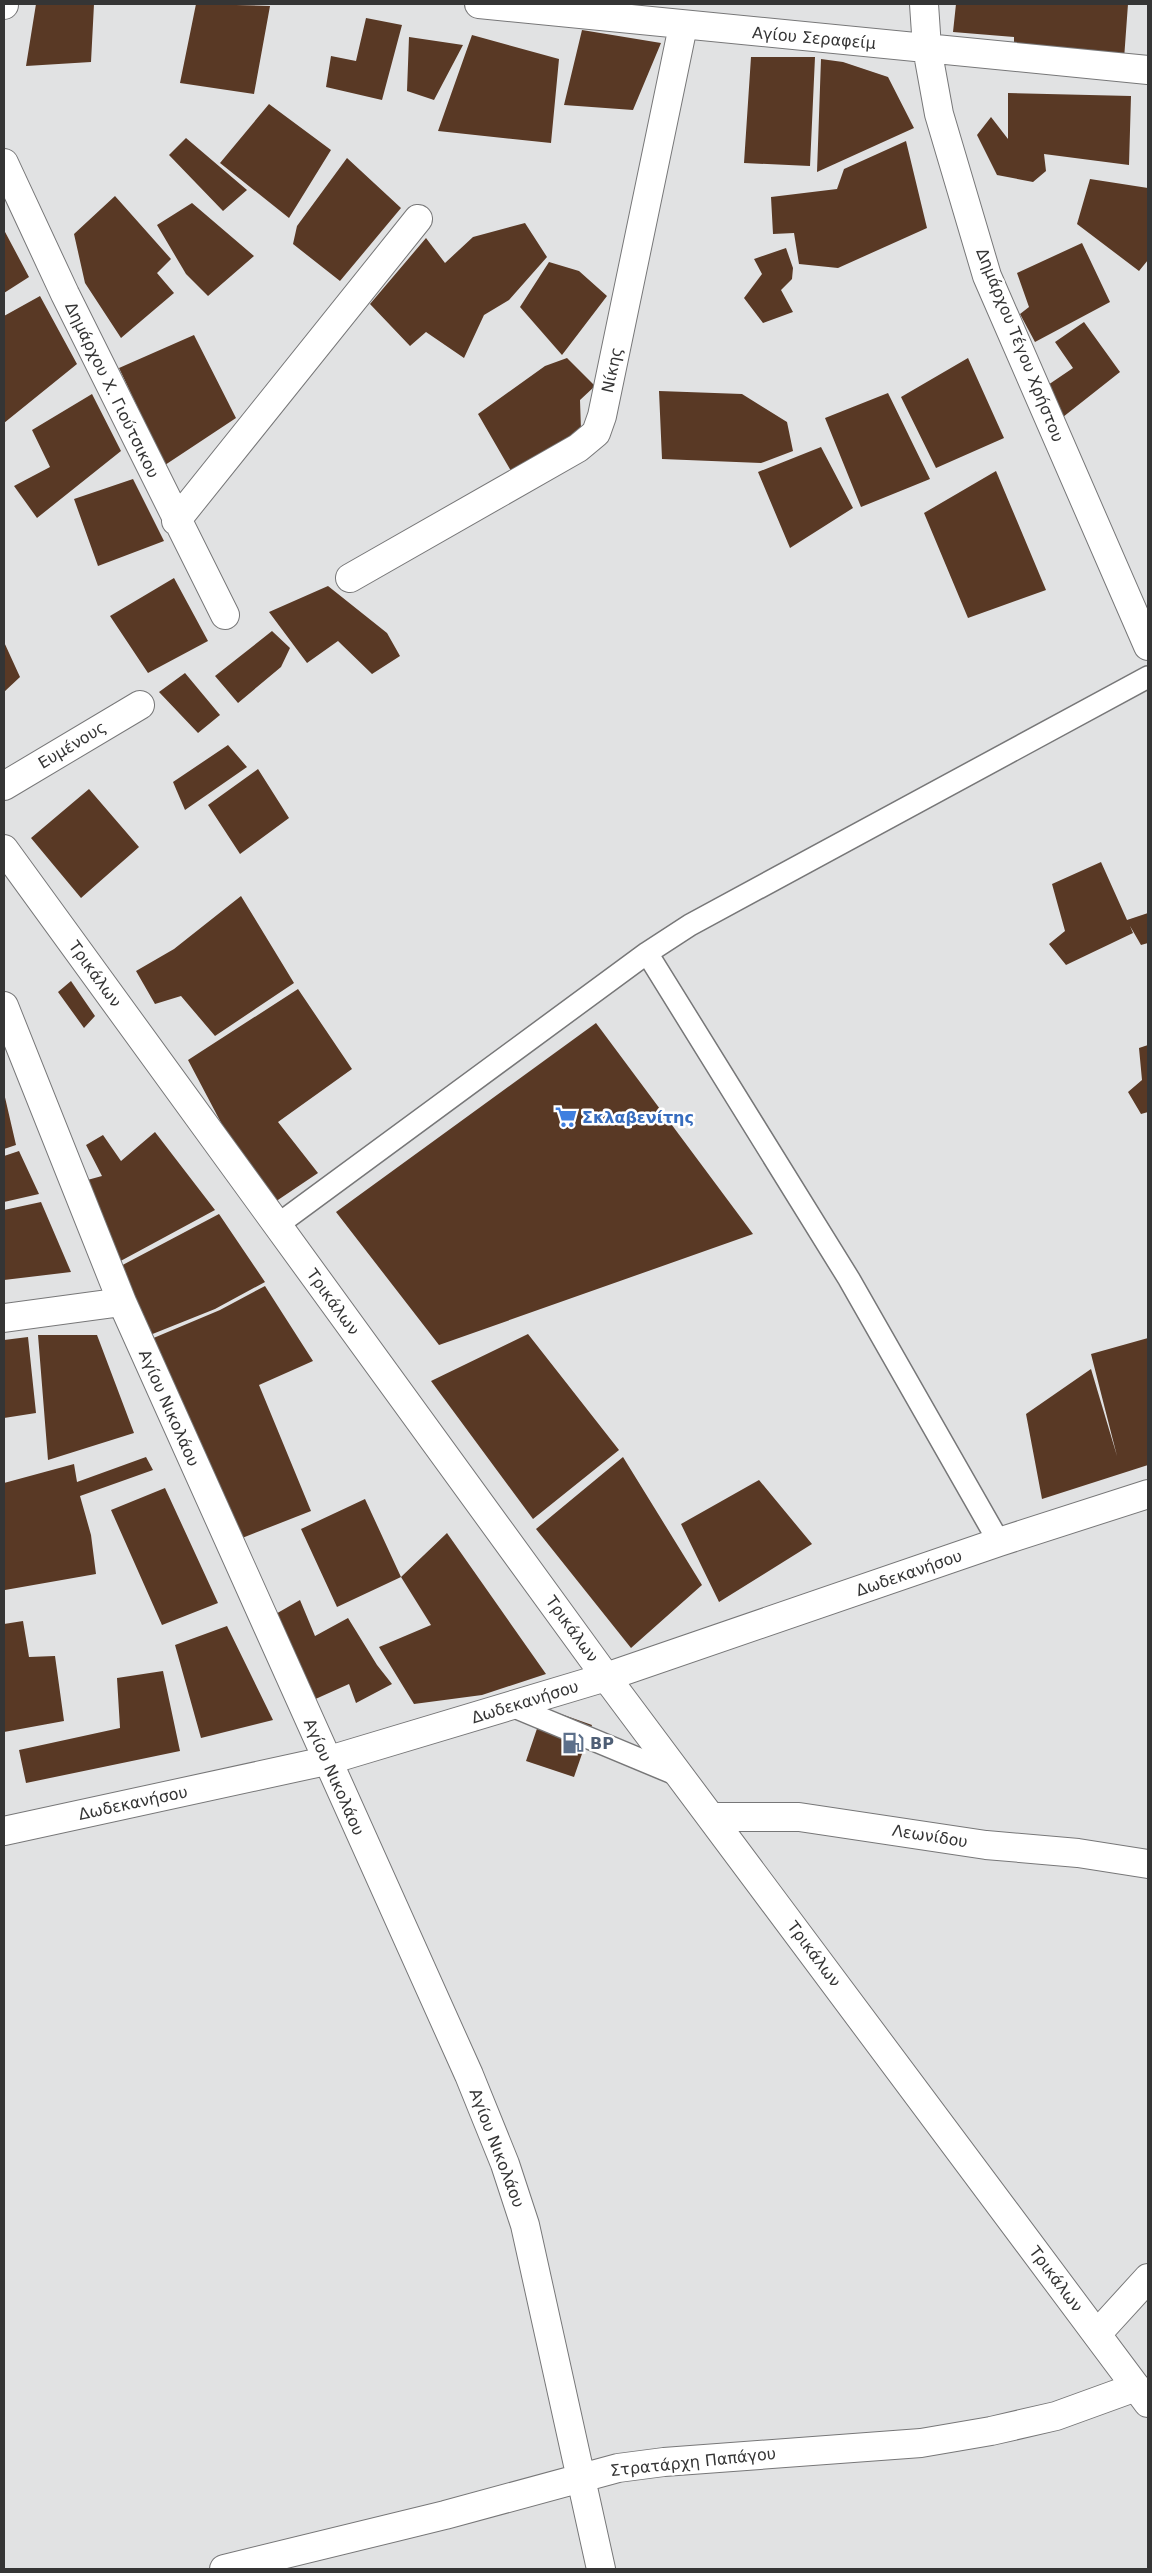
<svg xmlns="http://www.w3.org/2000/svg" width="1152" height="2573" font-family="'DejaVu Sans',sans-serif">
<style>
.building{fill:#593925}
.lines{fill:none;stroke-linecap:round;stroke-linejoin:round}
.lane-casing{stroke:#777778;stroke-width:24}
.street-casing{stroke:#777778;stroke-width:30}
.secondary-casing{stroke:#777778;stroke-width:30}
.lane{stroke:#fff;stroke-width:21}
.street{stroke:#fff;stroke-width:28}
.secondary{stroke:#fff;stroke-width:28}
.labels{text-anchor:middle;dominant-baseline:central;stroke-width:5;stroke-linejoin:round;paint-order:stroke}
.street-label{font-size:16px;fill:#353535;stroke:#fff}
.shop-label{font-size:16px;font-weight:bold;fill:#366cbe;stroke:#fff;text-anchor:start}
.service-label{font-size:16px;font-weight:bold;fill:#4e5e75;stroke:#fff;text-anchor:start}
</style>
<rect width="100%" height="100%" fill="#e1e2e3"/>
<path class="building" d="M36 4H94L91 62 26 66Z
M196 4 270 6 254 94 180 83Z
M956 4H1128L1124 59 1014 48V37L953 32Z
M366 18 402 25 382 100 326 87 331 56 356 61Z
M582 30 661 43 633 110 564 105Z
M472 35 559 59 551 143 438 131Z
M409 37 463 45 434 100 407 91Z
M751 57H815L810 166 744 163Z
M821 59 843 62 888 77 914 128 817 172Z
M1008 93 1131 96 1129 165 1044 154 1046 171 1033 182 997 175 977 135 991 117 1008 139Z
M269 104 331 150 289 218 220 163Z
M186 138 247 190 223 211 169 155Z
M906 141 927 228 838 268 799 264 794 233 773 234 771 197 837 189 844 169Z
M347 158 401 208 340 281 293 244 297 226Z
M1090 179 1148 188V260L1139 271 1077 224Z
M115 196 171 259 157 273 174 293 121 338 85 283 74 234Z
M192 203 254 256 208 296 186 274 157 225Z
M525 223 547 257 509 300 484 315 464 358 426 332 410 346 370 304 426 238 445 263 473 237Z
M4 230 29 277 4 293Z
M1082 243 1110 302 1035 342 1020 314 1029 307 1017 273Z
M786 248 793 268 792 279 781 290 793 312 763 323 744 298 762 274 754 259Z
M549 262 579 271 607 296 562 355 520 307Z
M40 296 77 364 4 423V316Z
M1084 322 1120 372 1063 417 1045 387 1073 368 1055 342Z
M194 335 236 418 165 465 119 368Z
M567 358 595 386 580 400 581 430 511 471 478 414 545 366Z
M968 358 1004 438 936 468 901 397Z
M659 391 742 394 787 422 793 451 761 463 662 459Z
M888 393 930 479 861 507 825 418Z
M92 394 121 451 37 518 14 486 50 467 32 430Z
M821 447 853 508 790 548 758 472Z
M996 471 1046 590 968 618 924 513Z
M133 479 164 541 98 566 74 499Z
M174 578 208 641 148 673 110 616Z
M328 586 387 633 400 656 372 674 338 641 307 663 269 612Z
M272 631 290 648 281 667 238 703 215 676Z
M4 642 20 677 4 692Z
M185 673 220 715 198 733 159 692Z
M228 745 247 767 185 810 173 782Z
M258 769 289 818 240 854 208 805Z
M89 789 139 847 81 898 31 838Z
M1101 862 1127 920 1148 913V943L1141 945 1130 926 1133 933 1066 965 1049 944 1065 931 1052 884Z
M241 896 294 983 215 1036 181 996 155 1004 136 971 174 949Z
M71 981 95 1016 84 1028 58 992Z
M298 989 352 1069 278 1122 318 1173 266 1208 188 1060Z
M596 1023 753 1234 439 1345 336 1212Z
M1148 1045V1112L1141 1114 1128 1092 1142 1080 1139 1048Z
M4 1093 16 1145 4 1149Z
M155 1132 215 1210 115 1264 80 1182 102 1176 86 1145 103 1135 121 1161Z
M19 1151 39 1194 4 1202V1156Z
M41 1202 71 1272 4 1280V1210Z
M219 1214 265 1282 215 1309 145 1337 115 1269Z
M265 1286 313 1361 259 1385 311 1511 232 1542 144 1342 220 1310Z
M528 1334 619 1450 533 1519 431 1381Z
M38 1335H97L134 1433 48 1460Z
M28 1337 36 1413 4 1418V1340Z
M1148 1338V1465L1042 1499 1026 1414 1091 1369 1117 1456 1091 1354Z
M146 1457 153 1470 80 1496 91 1535 96 1574 5 1590 4 1483 74 1464 77 1482Z
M623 1457 702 1585 631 1648 536 1529Z
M759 1480 812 1544 719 1602 681 1524Z
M165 1488 218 1603 162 1625 111 1510Z
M365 1499 401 1577 337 1607 301 1529Z
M447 1533 546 1674 482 1695 414 1704 379 1647 431 1625 401 1577Z
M300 1600 315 1636 348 1618 377 1665 392 1684 356 1703 349 1684 311 1701 274 1615Z
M23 1621 29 1657 55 1656 64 1721 4 1732V1624Z
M227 1626 273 1720 201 1738 175 1645Z
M163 1671 180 1751 26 1783 19 1750 120 1728 117 1678Z
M544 1708 592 1725 574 1777 526 1761Z"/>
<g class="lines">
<g class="lane-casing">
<path id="lane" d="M647 953 849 1279 999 1542
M276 1226 647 953 690 925 1148 677
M512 1706 680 1776"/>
</g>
<g class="street-casing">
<path id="street" d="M479 4 1148 70
M924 4 927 48 939 114 987 276 1148 646
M4 5V4
M4 163 65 294 225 615
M176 521 418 219
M350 578 578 448 596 433 602 416 683 26
M4 786 140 705
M4 1006 122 1302 469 2075 505 2164 525 2225 601 2569
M4 1318 122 1302
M606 1677 999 1542 1148 1494
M712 1817H799L986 1845 1078 1853 1148 1864
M1097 2334 1148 2278
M224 2569 445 2515 618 2468 664 2462 921 2443 991 2431 1056 2416 1136 2387"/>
</g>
<g class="secondary-casing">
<path id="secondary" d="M4 849 606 1677 1148 2403
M4 1831 326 1761 606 1677"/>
</g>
<use href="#lane" class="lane"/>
<use href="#street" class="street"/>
<use href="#secondary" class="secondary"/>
</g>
<defs>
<g id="supermarket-bare" transform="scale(1.725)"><path d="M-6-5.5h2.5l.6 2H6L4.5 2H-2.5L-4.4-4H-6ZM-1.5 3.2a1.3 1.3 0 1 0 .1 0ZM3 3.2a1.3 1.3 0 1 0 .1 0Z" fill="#3f7fe0" stroke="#fff" stroke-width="2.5" paint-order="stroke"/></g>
<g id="fuel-bare" transform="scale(1.725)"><path d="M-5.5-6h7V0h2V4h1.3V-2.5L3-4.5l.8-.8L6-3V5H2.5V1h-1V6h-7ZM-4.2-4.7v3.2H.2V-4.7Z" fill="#5c6f8a" stroke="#fff" stroke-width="2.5" paint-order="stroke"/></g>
</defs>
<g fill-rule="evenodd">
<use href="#supermarket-bare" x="566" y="1117"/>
<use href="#fuel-bare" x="573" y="1743"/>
</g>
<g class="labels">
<g class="street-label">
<text transform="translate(814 38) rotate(5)">Αγίου Σεραφείμ</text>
<text transform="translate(1020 345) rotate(68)">Δημάρχου Τέγου Χρήστου</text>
<text transform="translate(612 370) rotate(-78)">Νίκης</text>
<text transform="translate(112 390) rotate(64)">Δημάρχου Χ. Γιούτσικου</text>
<text transform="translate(72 745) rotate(-31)">Ευμένους</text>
<text transform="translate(95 974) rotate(54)">Τρικάλων</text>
<text transform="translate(333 1302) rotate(54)">Τρικάλων</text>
<text transform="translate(169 1408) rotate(66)">Αγίου Νικολάου</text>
<text transform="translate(909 1573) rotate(-19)">Δωδεκανήσου</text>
<text transform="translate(572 1629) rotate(54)">Τρικάλων</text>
<text transform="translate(525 1702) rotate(-17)">Δωδεκανήσου</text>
<text transform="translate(334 1777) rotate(66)">Αγίου Νικολάου</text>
<text transform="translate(133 1803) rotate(-12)">Δωδεκανήσου</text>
<text transform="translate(930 1836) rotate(9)">Λεωνίδου</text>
<text transform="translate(814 1954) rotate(53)">Τρικάλων</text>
<text transform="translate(497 2148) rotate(69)">Αγίου Νικολάου</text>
<text transform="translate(1056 2279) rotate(53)">Τρικάλων</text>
<text transform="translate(693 2462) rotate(-6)">Στρατάρχη Παπάγου</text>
</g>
<g class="shop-label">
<text x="582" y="1117">Σκλαβενίτης</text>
</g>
<g class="service-label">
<text x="590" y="1743">BP</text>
</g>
</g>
<rect width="1152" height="2573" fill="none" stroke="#353535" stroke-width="10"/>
</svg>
